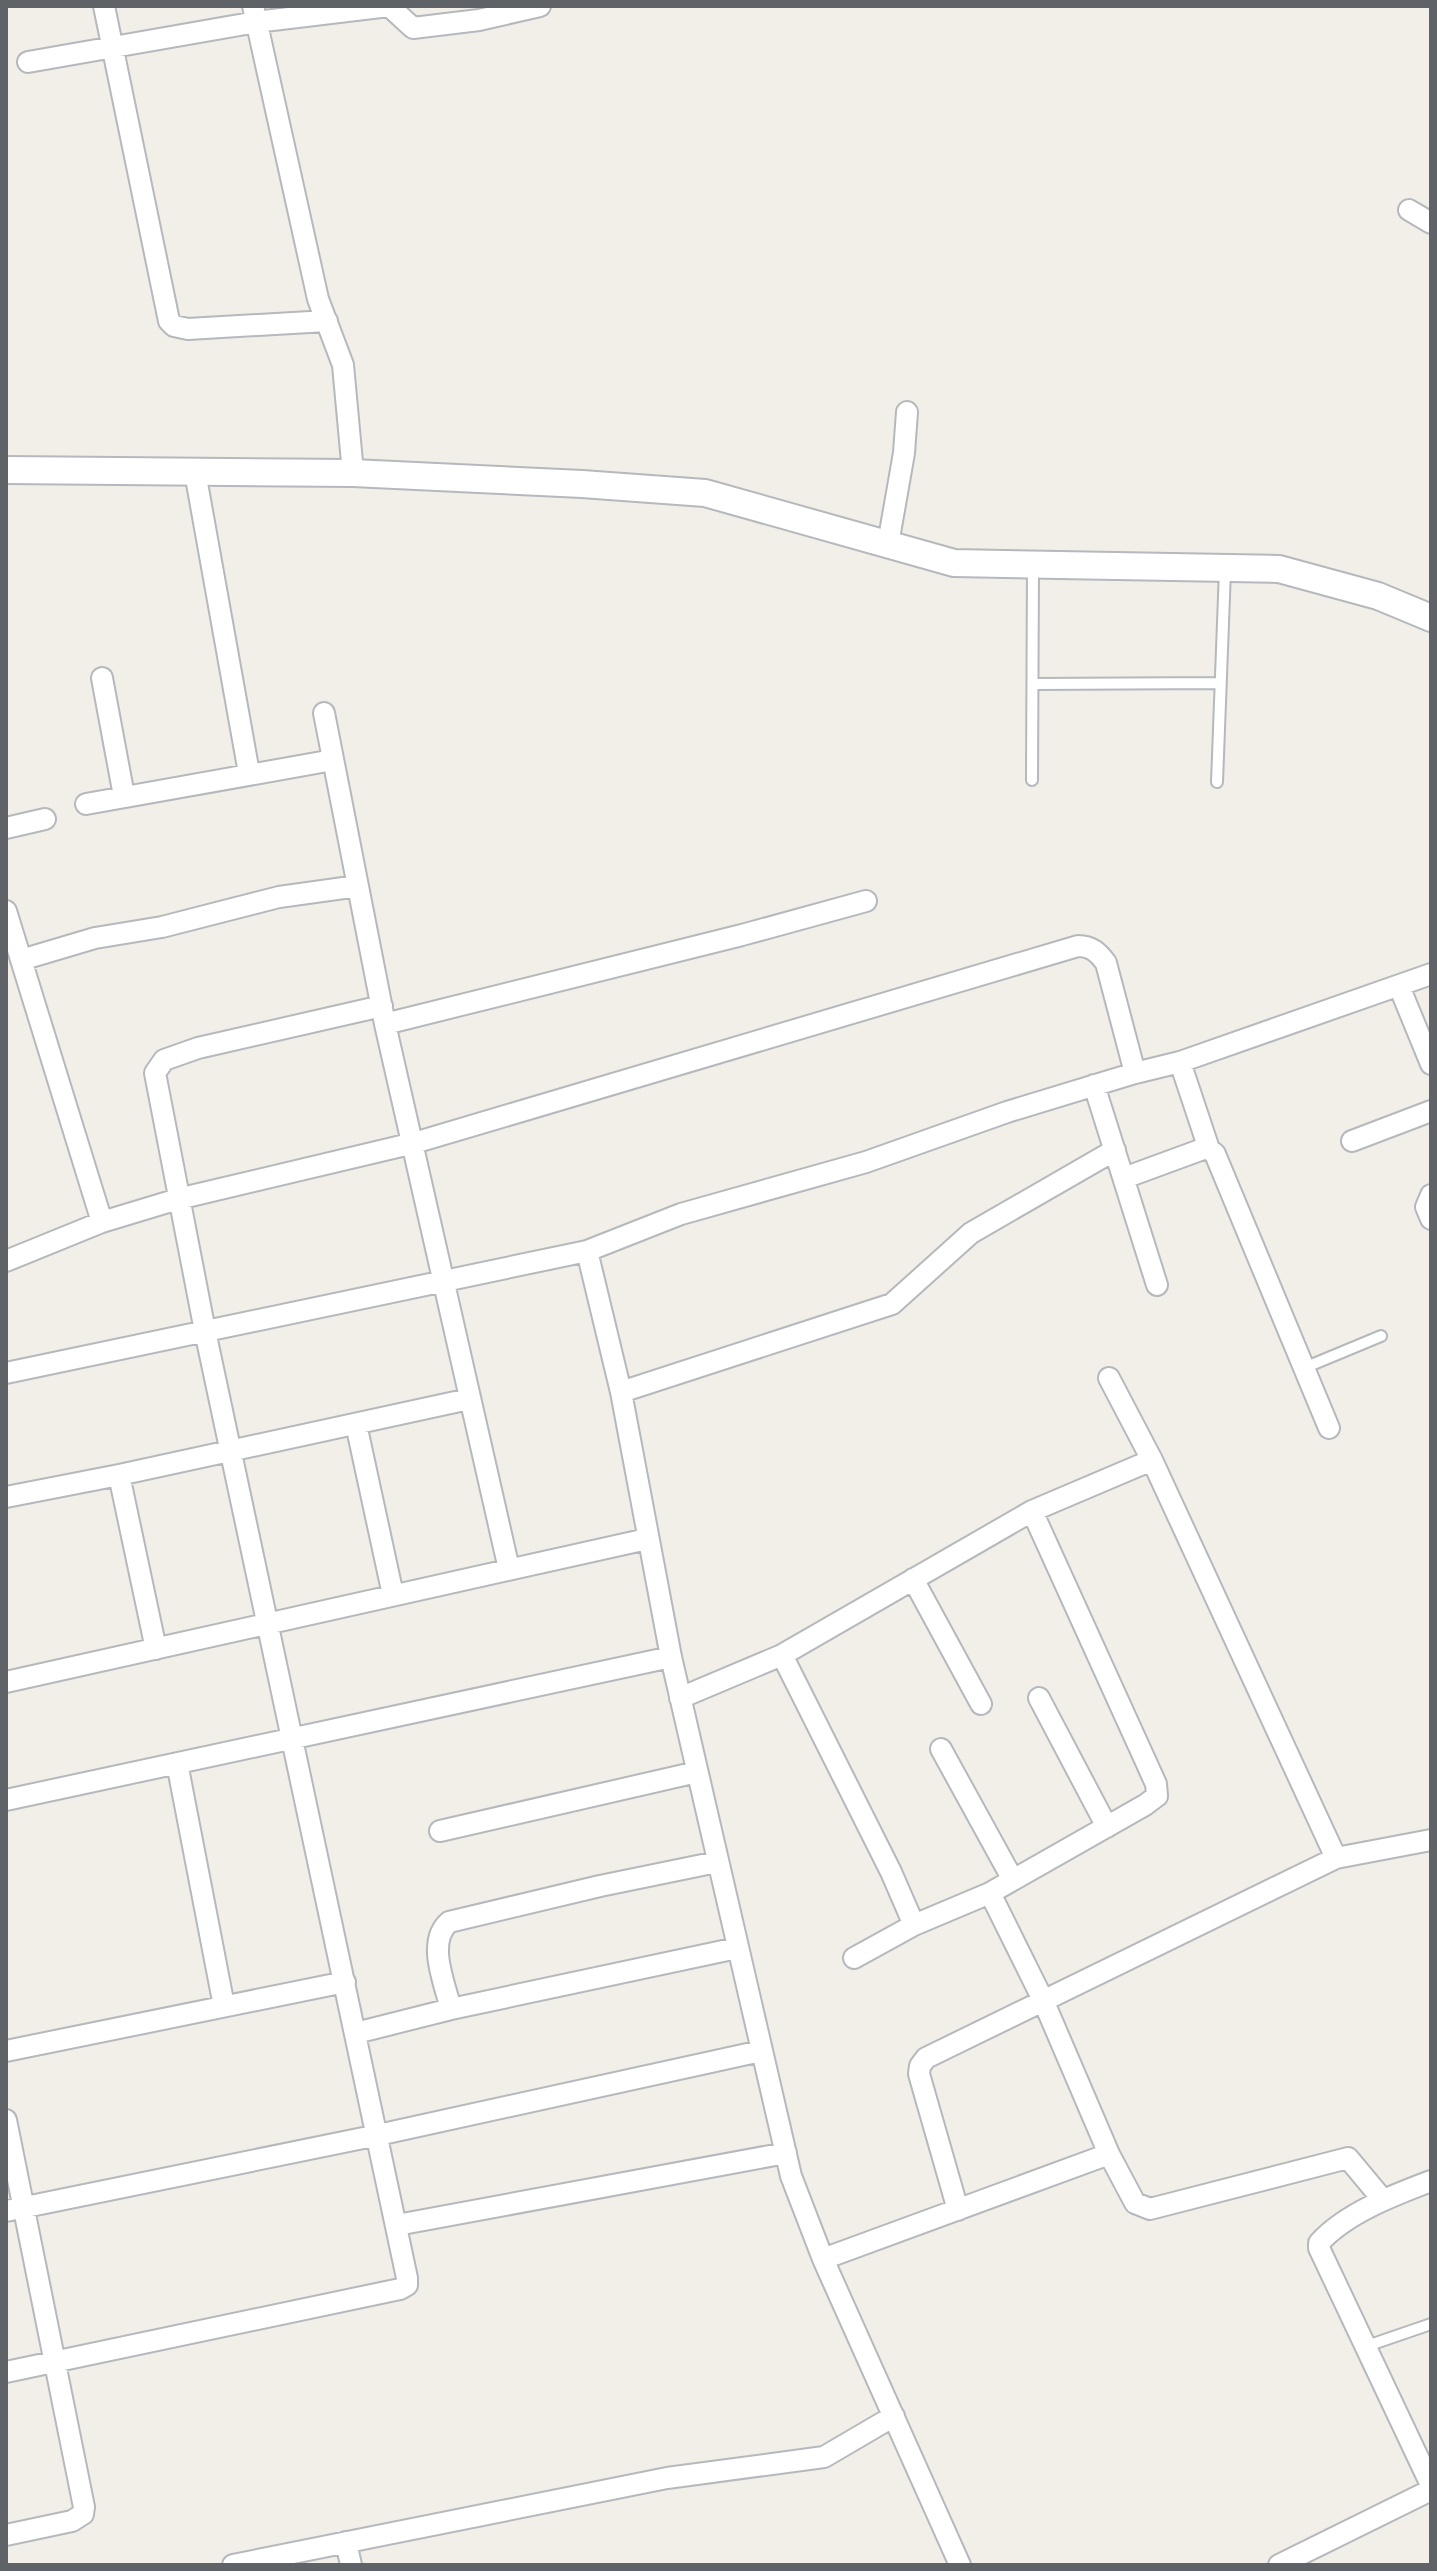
<svg xmlns="http://www.w3.org/2000/svg" width="1437" height="2571" font-family="Manrope,sans-serif">
<style>
.lines{fill:none;stroke-linecap:round;stroke-linejoin:round}
.service-casing{stroke:#b5b8bc;stroke-width:14}
.minor-casing{stroke:#b5b8bc;stroke-width:24}
.tertiary-casing{stroke:#b5b8bc;stroke-width:30}
.service{stroke:#fff;stroke-width:10}
.minor{stroke:#fff;stroke-width:20}
.tertiary{stroke:#fff;stroke-width:26}
</style>
<rect width="100%" height="100%" fill="#f1efe8"/>
<g class="lines">
<g class="service-casing">
<path id="service" d="M1033 684 1220 683
M1032 780 1033 566
M1217 782 1225 570
M1304 1368 1381 1336
M1364 2347 1431 2324"/>
</g>
<g class="minor-casing">
<path id="minor" d="M104 6 169 321 174 326 188 329 327 321
M253 6 318 299 343 365 353 473
M28 62 256 22 389 6 413 28 479 20 540 6
M1409 210 1431 223
M195 472 249 773
M888 544 904 453 907 412
M102 678 124 796
M324 713 385 1024 509 1569
M86 804 333 760
M6 828 45 819
M6 911 102 1222
M21 960 95 938 162 927 279 897 358 886
M1399 986 1431 1064
M385 1024 742 935 866 901
M1180 1062 1209 1149
M1094 1085 1157 1285
M1352 1141 1431 1111
M1124 1178 1203 1149H1209L1215 1154 1329 1428
M1431 1195 1426 1207 1431 1219
M587 1251 621 1392 671 1657 791 2176 823 2259 960 2565
M6 1261 102 1222 178 1199 414 1143 1078 946C1091 946 1098 952 1106 963L1135 1073
M6 1373 587 1251 681 1214 866 1162 1007 1112 1135 1073 1180 1062 1431 974
M1109 1378 1152 1460 1336 1858
M621 1392 892 1304 971 1233 1115 1150
M356 1424 393 1595
M119 1475 156 1649
M6 1497 119 1475 469 1399
M913 1579 981 1704
M782 1655 891 1872 914 1925
M6 1682 647 1539
M680 1698 782 1655 1032 1511 1152 1460
M1039 1698 1107 1827
M941 1749 1013 1880
M177 1763 224 2006
M6 1800 671 1657
M440 1831 697 1772
M990 1893 1043 2000 1109 2154 1135 2203 1150 2209 1348 2158 1383 2200
M854 1958 914 1925 990 1893 1145 1805 1157 1796 1156 1784 1032 1511
M451 2009C445 1984 426 1942 449 1922L600 1886 717 1862
M356 2033 451 2009 737 1948
M6 2051 345 1982
M6 2120 84 2507 83 2514 72 2521 6 2535
M1431 2181C1394 2195 1346 2213 1319 2243V2248L1431 2485
M958 2210 919 2074 920 2066 926 2058 1336 1858 1431 1840
M6 2211 378 2135 761 2051
M397 2225 786 2153
M823 2259 1109 2154
M6 2372 400 2289 407 2285V2278L205 1331 155 1073 164 1060 198 1048 382 1006
M346 2542 351 2565
M233 2565 667 2478 824 2457 894 2416
M1279 2565 1431 2490"/>
</g>
<g class="tertiary-casing">
<path id="tertiary" d="M6 470 353 473 582 484 705 493 954 563 1279 569 1378 596 1431 618"/>
</g>
<use href="#service" class="service"/>
<use href="#minor" class="minor"/>
<use href="#tertiary" class="tertiary"/>
</g>
<rect width="1437" height="2571" fill="none" stroke="#5f6368" stroke-width="16"/>
</svg>
